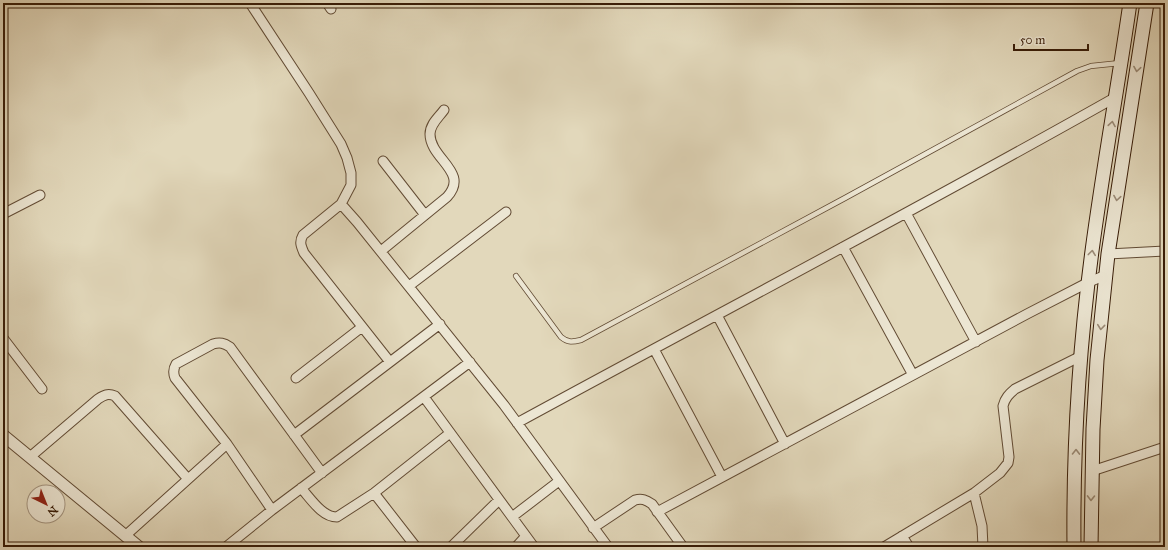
<svg xmlns="http://www.w3.org/2000/svg" width="1168" height="550" font-family="'IM FELL Great Primer',serif">
<style>
.lines{fill:none;stroke-linecap:round;stroke-linejoin:round}
.service-casing{stroke:#624b34;stroke-width:6}
.minor-casing{stroke:#624b34;stroke-width:11}
.tertiary-casing{stroke:#624b34;stroke-width:13}
.secondary-casing{stroke:#381c07;stroke-width:15}
.service{stroke:#ece6d3;stroke-width:4.5}
.minor{stroke:#ece6d3;stroke-width:9}
.tertiary{stroke:#ece6d3;stroke-width:11}
.secondary{stroke:#ece6d3;stroke-width:13}
.oneway{stroke:#9b8b77}
</style>
<rect width="100%" height="100%" fill="#e2d8bb"/>
<filter id="stains"><feTurbulence type="fractalNoise" baseFrequency=".005" numOctaves="4"/><feColorMatrix values="0 0 0 0 .2 0 0 0 0 .09 0 0 0 0 .02 0 0 0 .5 -.17"/></filter>
<radialGradient id="worn" r=".72"><stop offset=".6" stop-color="#630" stop-opacity="0"/><stop offset="1" stop-color="#630" stop-opacity=".3"/></radialGradient>
<g class="lines">
<g class="service-casing">
<path id="service" d="M516 276 561 337C568 343 573 342 581 340L845 198 1077 71 1091 66 1120 63"/>
</g>
<g class="minor-casing">
<path id="minor" d="M250 3 309 93 341 144 347 158 351 173V185L341 204 303 235C299 242 301 246 304 253L390 362
M327 3 331 9
M383 161 425 215
M341 204 357 222 504 405 608 547
M906 213 976 342
M3 214 40 195
M843 247 913 375
M381 251 447 197C470 172 430 159 430 134 430 124 439 117 444 110
M1108 254 1165 251
M409 286 506 212
M717 315 785 444
M3 338 42 389
M654 349 722 477
M296 378 362 327
M424 397 534 547
M517 423C717 314 918 209 1116 97
M294 435 440 324
M30 457 98 399C104 395 108 393 115 396L188 479
M1092 471 1165 447
M301 488C311 499 322 517 337 517L374 493 450 433
M374 493 416 547
M974 493 982 526 983 547
M272 510 227 444 175 378C173 373 173 369 176 364L213 344C220 342 224 343 230 347L322 473
M657 512 1027 314 1089 282 1106 275
M512 517 559 481
M593 528 635 500C642 498 646 500 652 504L683 547
M125 536 227 444
M902 536 909 547
M226 547 272 510 470 362
M451 547 499 500
M516 547 526 536
M884 547 974 493 1000 473 1008 463 1009 457 1003 406C1005 398 1009 394 1015 389L1081 356"/>
</g>
<g class="tertiary-casing">
<path id="tertiary" d="M3 435 139 547"/>
</g>
<g class="secondary-casing">
<path id="secondary" d="M1074 547C1073 449 1079 349 1092 251 1103 168 1118 86 1130 3
M1091 547 1093 429 1097 360 1108 254 1147 3"/>
</g>
<use href="#service" class="service"/>
<use href="#minor" class="minor"/>
<use href="#tertiary" class="tertiary"/>
<use href="#secondary" class="secondary"/>
</g>
<defs><path id="oneway-chevron" d="M-2-3.5L2.5 0L-2 3.5" fill="none" stroke-width="1.6" stroke-linecap="round" stroke-linejoin="round"/></defs>
<g class="oneway">
<use href="#oneway-chevron" transform="translate(1137 69) rotate(99)"/>
<use href="#oneway-chevron" transform="translate(1112 124) rotate(-81)"/>
<use href="#oneway-chevron" transform="translate(1117 198) rotate(99)"/>
<use href="#oneway-chevron" transform="translate(1092 253) rotate(-83)"/>
<use href="#oneway-chevron" transform="translate(1101 327) rotate(96)"/>
<use href="#oneway-chevron" transform="translate(1076 452) rotate(-89)"/>
<use href="#oneway-chevron" transform="translate(1091 498) rotate(91)"/>
</g>
<rect width="1168" height="550" fill="none" stroke="#e2d8bb" stroke-width="16"/>
<rect x="4" y="4" width="1160" height="542" fill="none" stroke="#381c07" stroke-width="2"/>
<rect x="8" y="8" width="1152" height="534" fill="none" stroke="#381c07"/>
<g transform="translate(46 504) rotate(137)"><circle r="19" fill="#ece6d3" stroke="#a49581"/>
<path d="M0-3L7 15L0 10L-7 15Z" fill="#8f2418"/>
<text y="-6" font-size="11" font-weight="bold" text-anchor="middle" fill="#381c07">N</text>
</g>
<path d="M1014 44v6h74v-6" fill="none" stroke="#381c07" stroke-width="2"/>
<text x="1020" y="44" font-size="12" fill="#381c07" stroke="#ece6d3" stroke-width="3" paint-order="stroke">50 m</text>
<rect width="100%" height="100%" filter="url(#stains)"/>
<rect width="100%" height="100%" fill="url(#worn)"/>
</svg>
